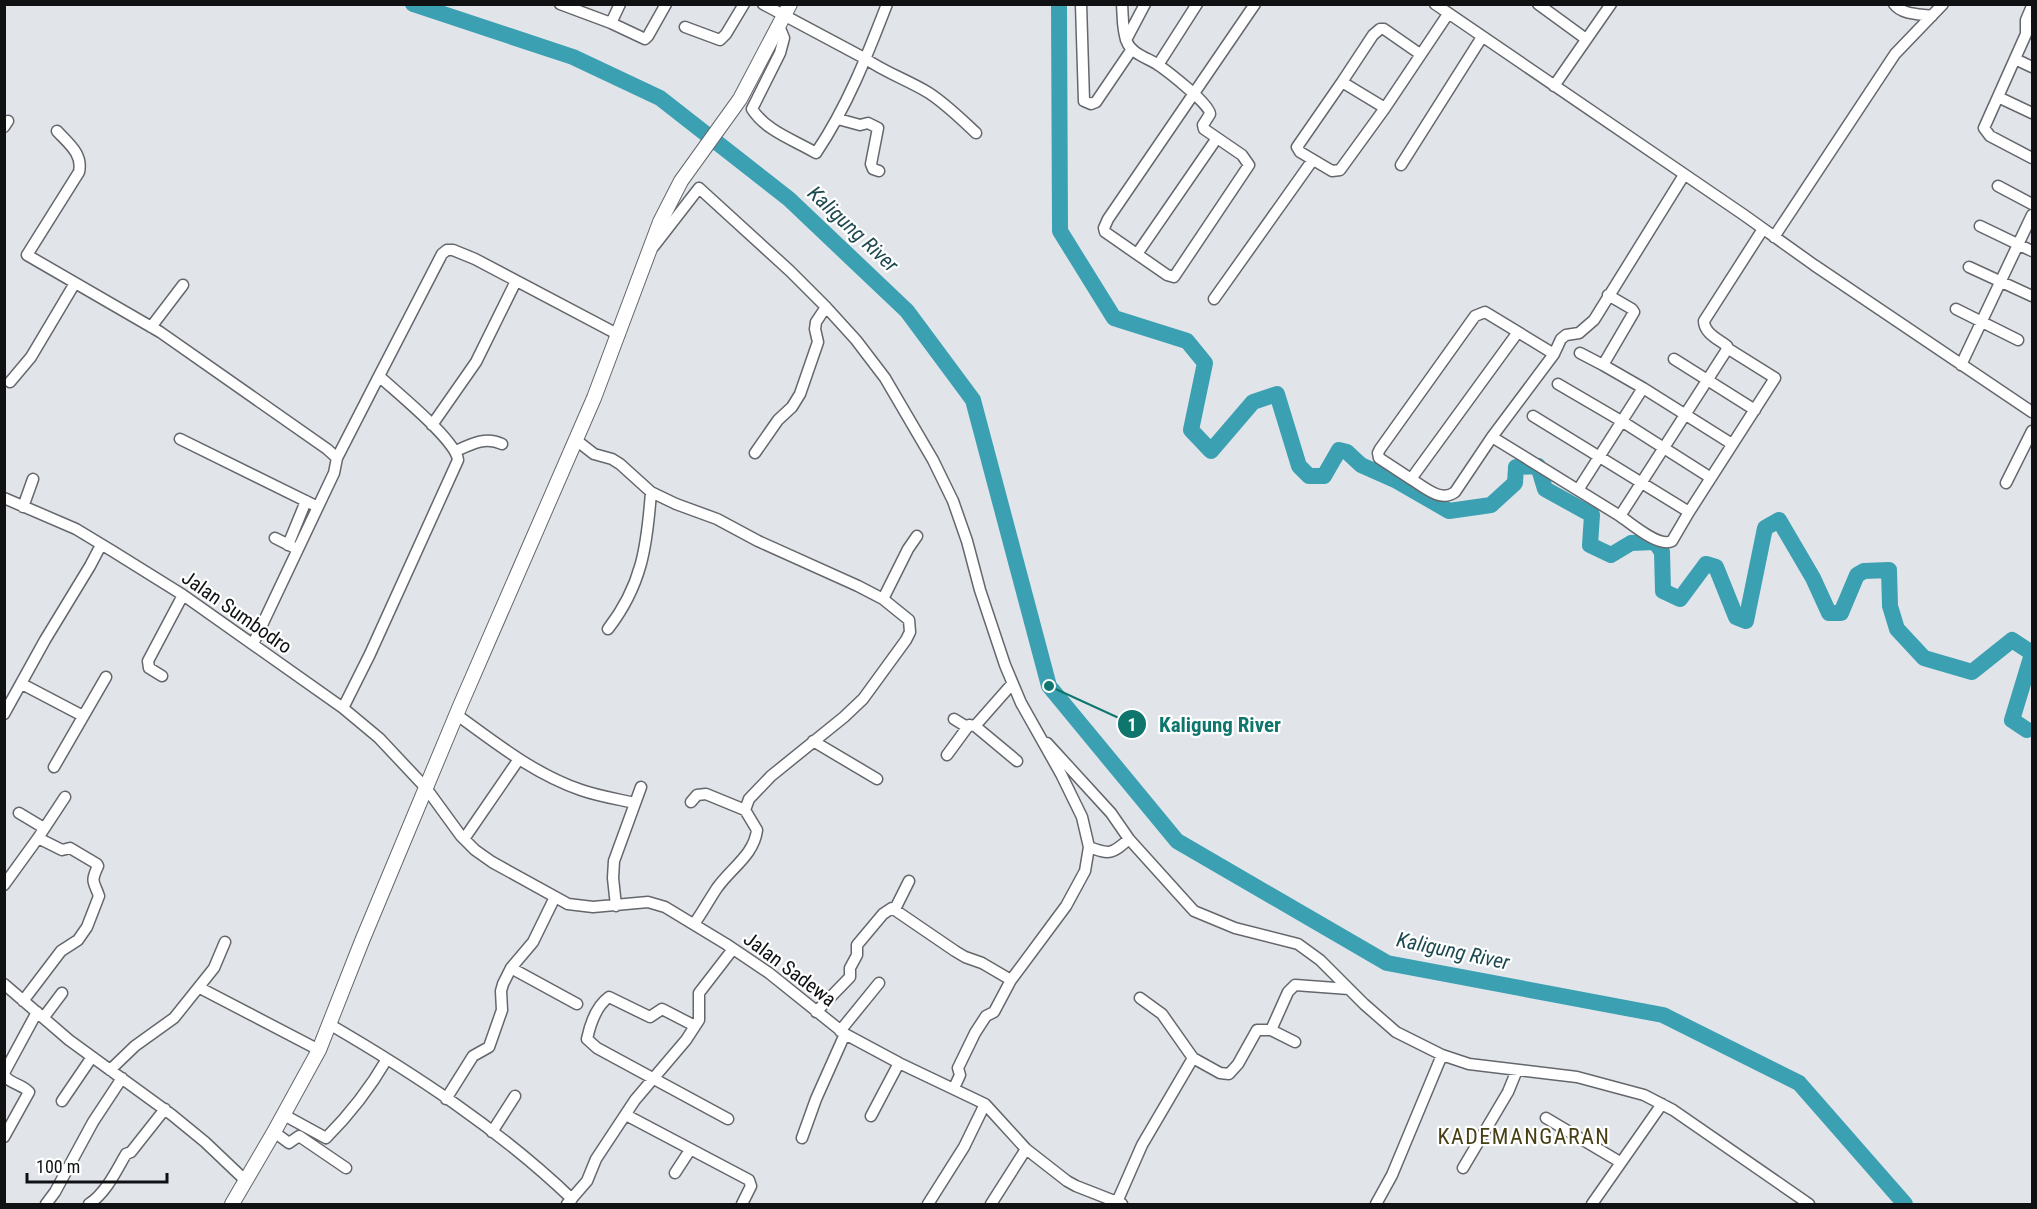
<svg xmlns="http://www.w3.org/2000/svg" width="2037" height="1209" font-family="'Roboto Condensed',sans-serif">
<style>
.lines{fill:none;stroke-linecap:round;stroke-linejoin:round}
.river{stroke:#3ba0b2;stroke-width:16}
.minor-casing{stroke:#64676c;stroke-width:13}
.secondary-casing{stroke:#64676c;stroke-width:16}
.minor{stroke:#fff;stroke-width:10}
.secondary{stroke:#fff;stroke-width:14}
.labels{text-anchor:middle;dominant-baseline:central;stroke-width:4.5;stroke-linejoin:round;paint-order:stroke}
.street-label{font-size:20px;fill:#0f1112;stroke:#fff}
.water-label{font-size:21px;font-style:italic;fill:#1d4951;stroke:#fff}
.quarter-label{font-size:22px;letter-spacing:1.5px;fill:#474016;stroke:#fff}
.leader{fill:none;stroke:#0f766e;stroke-width:2}
.callout-dot{fill:#0f766e;stroke:#fff;stroke-width:2}
.mark-label{font-size:18px;text-anchor:middle;font-weight:bold;fill:#fff}
.callout-label{font-size:21px;text-anchor:middle;font-weight:bold;fill:#0f766e;stroke:#fff;stroke-width:4.5;stroke-linejoin:round;paint-order:stroke}
</style>
<rect width="100%" height="100%" fill="#e1e5ea"/>
<g class="lines">
<path class="river" d="M413 4 573 57 660 98 789 199 907 311 973 400 1049 686 1177 841 1387 963 1663 1015 1799 1083 1905 1204
M1059 4 1060 231 1114 318 1187 341 1205 363 1191 430 1211 451 1253 402 1277 394 1299 466 1309 476H1324L1339 450 1347 452 1361 465 1397 481 1449 511 1491 505 1515 483 1516 467 1538 466 1545 489 1592 515 1590 545 1611 555 1631 543 1655 542 1662 552 1663 591 1680 599 1706 564 1716 567 1736 617 1746 621 1765 528 1779 520 1813 578 1829 613H1841L1857 575 1864 571 1889 570 1890 606 1897 629 1924 658 1972 672 2012 640 2032 653
M2027 730 2012 720 2032 654"/>
<g class="minor-casing">
<path id="minor" d="M560 4 611 23 645 39 648 36 666 4
M763 4 866 59C886 73 908 80 929 93 946 104 961 119 976 133
M1081 4 1084 101 1091 104 1096 102 1132 49
M1122 4C1123 16 1122 31 1127 42 1131 53 1147 58 1157 64 1167 71 1210 104 1210 114L1203 125 1204 129 1242 155 1249 165 1174 277 1167 275 1105 232 1104 228 1108 219 1255 4
M1435 4 1744 215 1814 265 2032 412
M1538 4 1586 39
M1894 4C1902 15 1920 14 1932 16
M2032 6 2026 20V34L1984 128 1990 136 2032 158
M611 23 620 4
M779 26 784 38 780 53 752 109C766 131 794 140 816 153 847 107 867 56 887 4
M685 27 720 40 726 34 744 4
M1126 40 1145 4
M2015 59 2032 67
M1158 65 1197 4
M1342 82 1297 147 1300 152 1332 171 1340 170 1385 108 1448 14
M1554 86 1611 4
M1998 97 2032 113
M1385 108 1342 82 1373 35 1380 29H1384L1420 54
M838 119 860 125 868 123 878 128 871 164 873 169 879 171
M4 127 8 121
M57 131C69 144 83 154 79 172L27 255 160 332 327 449 337 458 334 473 253 644
M1401 165 1482 37
M1998 186 2032 204
M1980 226 2032 251
M1774 237 1895 54 1943 4
M654 246 699 188 790 271 826 307 856 340 885 378 933 460 953 501 967 541 980 590 1005 665 1021 703 1061 774 1082 817 1089 847 1085 871 1066 906 1011 980 994 1012 986 1016 975 1033 958 1068 960 1075 954 1088
M1137 254 1217 138
M1969 267 2032 296
M1608 295 1632 309 1634 312 1603 365 1643 388
M1214 299 1312 161
M1956 309 2018 340
M151 327 183 285
M1518 332 1411 479 1379 458 1378 453 1380 449 1475 316 1485 312 1554 354
M1580 353 1603 365
M1674 359 1755 410
M1961 365 2032 215
M379 376 442 254 447 250H453L475 259 619 335
M10 382 31 357 75 283
M1558 384 1623 422 1711 478
M1533 416 1689 512
M432 425 476 362 516 281
M1492 437 1620 516 1726 351 1727 346C1718 339 1704 333 1704 321L1763 229
M180 439 318 507
M576 440 594 454 612 459 620 464 651 492 676 504 717 519 758 541 858 586 883 599 909 620 910 632 906 640 863 699 844 717 771 776 749 799 745 810 757 830C754 855 731 868 717 888 709 900 702 913 694 924
M456 451C471 444 486 436 502 444
M755 453 778 420 792 407 800 394 818 342 815 329 816 322 826 307
M337 458 379 376C396 392 456 440 458 460L370 654 343 708
M1411 479C1424 487 1441 503 1455 492L1492 437 1554 354 1561 339 1566 335 1579 333 1594 320 1684 175
M2006 483 2032 431
M1578 490 1643 388 1732 444
M4 498 76 529 114 552 183 595 343 708 379 738 426 788 461 836 475 850 492 862 568 904 593 907 648 902 665 907 726 944 769 973 845 1034 899 1063 985 1104 1026 1149 1067 1181 1076 1186 1122 1204
M23 507 33 479
M1620 516C1632 524 1659 548 1672 541L1689 512 1775 378 1727 348
M275 538 293 547
M288 545 306 501
M883 599 908 549 917 536
M608 629C642 585 647 546 651 492
M162 676 149 668 148 661 183 595
M22 684 83 716
M1012 684 975 726 1017 761
M4 714 45 640 90 566 101 545
M457 715C496 743 534 774 581 790 598 796 617 799 635 803
M954 719 967 727
M813 741 877 779
M1047 743 1111 813 1129 839
M947 755 969 725 975 726
M54 767 106 677
M691 802 697 795 706 794 745 810
M19 813 44 828
M464 839 519 759
M1089 847C1110 855 1112 854 1129 839L1194 911 1235 928 1298 944 1320 960 1364 1004 1396 1032 1442 1055 1469 1064 1577 1077 1644 1095 1673 1110 1809 1204
M4 885 38 838 65 797
M616 906 613 878 614 861 641 787
M895 909 909 881
M511 968 577 1004
M4 984 69 1040 172 1115 205 1142 246 1181
M200 988 319 1050
M23 1001 61 951 78 940 87 927 99 896C94 881 90 883 98 866L97 864 70 848 62 850 38 838
M816 1012 850 977V968L857 955V945L883 914 892 908 955 951 965 957 982 963 1011 980
M44 1017 62 993
M329 1024C415 1074 500 1130 572 1199
M695 1026 662 1009 650 1017 609 997C596 1006 590 1025 587 1039L597 1048 728 1119
M1271 1030 1288 992 1295 985 1349 989
M840 1031 879 983
M1193 1058 1220 1073 1229 1074 1238 1064 1257 1030H1271L1295 1042
M110 1070 135 1046 174 1018 214 968 225 942
M4 1073 37 1012
M4 1075C10 1084 22 1084 29 1092L4 1137
M446 1099 473 1056 489 1047 502 1010 501 991 503 984 511 968 533 942 555 897
M62 1101 92 1057
M284 1115 326 1138C350 1114 370 1088 387 1059
M626 1115 749 1180 751 1186 742 1204
M871 1116 899 1063
M1546 1118 1620 1162
M274 1132 289 1143 299 1136 346 1168
M492 1132 515 1096
M802 1138 816 1099 845 1034
M1463 1168 1508 1092 1517 1070
M675 1173 690 1150
M1117 1202 1142 1145 1193 1058 1162 1014 1140 998
M46 1204 55 1192 93 1122 122 1078
M89 1204C106 1193 116 1171 126 1154L131 1152 165 1109
M567 1204 587 1181 596 1159 635 1100 686 1040 699 1020V993L733 949
M928 1204 964 1147 985 1104
M991 1204 1026 1149
M1376 1204 1392 1175 1442 1055
M1592 1204 1662 1104"/>
</g>
<g class="secondary-casing">
<path id="secondary" d="M232 1204 274 1132 319 1050 362 941 460 706 594 398 660 222 681 181 740 99 790 4"/>
</g>
<use href="#minor" class="minor"/>
<use href="#secondary" class="secondary"/>
</g>
<g class="labels">
<g class="street-label">
<text transform="translate(237 612) rotate(35)">Jalan Sumbodro</text>
<text transform="translate(790 969) rotate(37)">Jalan Sadewa</text>
</g>
<g class="water-label">
<text transform="translate(853 229) rotate(43)">Kaligung River</text>
<text transform="translate(1453 951) rotate(12)">Kaligung River</text>
</g>
<g class="quarter-label">
<text x="1524" y="1136">KADEMANGARAN</text>
</g>
</g>
<path class="leader" d="M1049 686L1132 724"/>
<g class="callout-dot">
<circle cx="1049" cy="686" r="6"/>
<circle cx="1132" cy="724" r="15"/>
</g>
<g class="mark-label">
<text x="1132" y="731">1</text>
</g>
<g class="callout-label">
<text x="1220" y="732">Kaligung River</text>
</g>
<rect width="2037" height="1209" fill="none" stroke="#0f1112" stroke-width="12"/>
<path d="M27 1173v9h140v-9" fill="none" stroke="#0f1112" stroke-width="3"/>
<text x="36" y="1173" font-size="18" fill="#0f1112" stroke="#ffffff" stroke-width="4.5" paint-order="stroke">100 m</text>
</svg>
